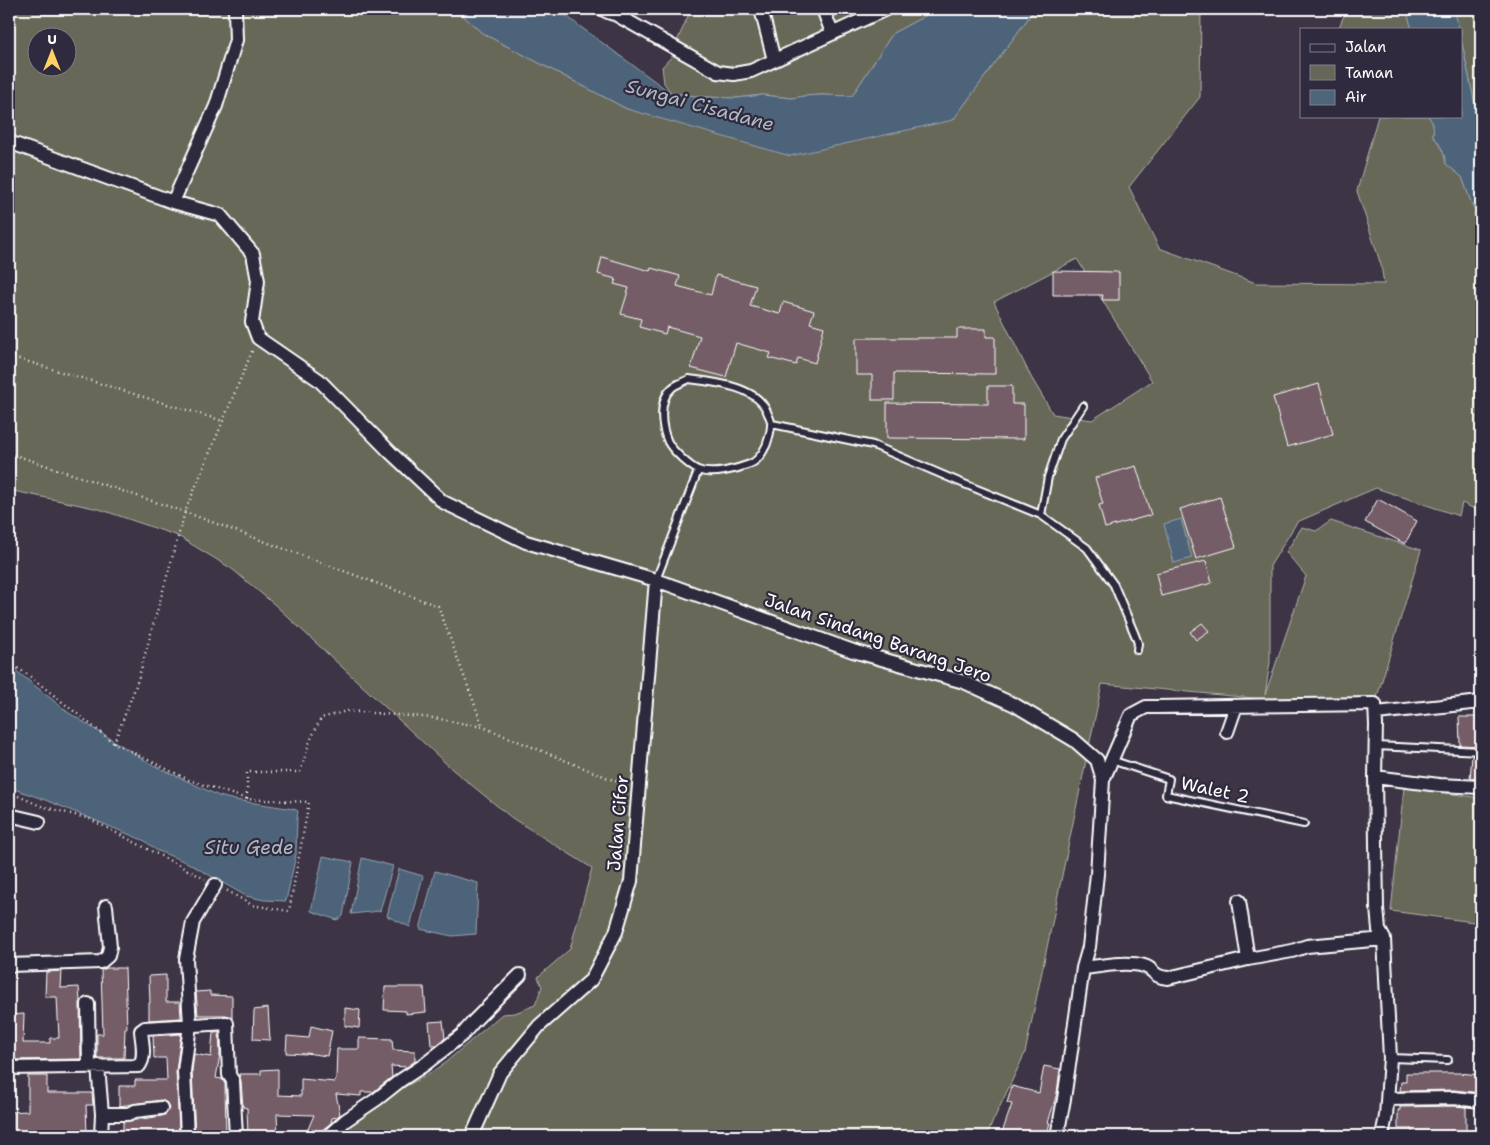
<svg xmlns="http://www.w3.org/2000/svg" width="1490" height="1145" font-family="'Shantell Sans',sans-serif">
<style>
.green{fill:#676759;stroke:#b3b3ac;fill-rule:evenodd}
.water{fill:#4e6479;stroke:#95a2af}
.building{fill:#755d67;stroke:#fff}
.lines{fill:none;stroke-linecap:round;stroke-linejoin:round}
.service-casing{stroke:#fff;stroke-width:10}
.minor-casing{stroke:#fff;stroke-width:16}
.path{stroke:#fff;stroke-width:2.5;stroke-dasharray:1 4;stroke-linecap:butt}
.service{stroke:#2f2a3d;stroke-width:6}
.minor{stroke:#2f2a3d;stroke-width:12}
.labels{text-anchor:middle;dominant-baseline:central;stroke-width:4.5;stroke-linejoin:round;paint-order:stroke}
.street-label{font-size:18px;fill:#fff;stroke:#2f2a3d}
.water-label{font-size:19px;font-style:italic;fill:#afb9c3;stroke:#2f2a3d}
</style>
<rect width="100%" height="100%" fill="#3d3445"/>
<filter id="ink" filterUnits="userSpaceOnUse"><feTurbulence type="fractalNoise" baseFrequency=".02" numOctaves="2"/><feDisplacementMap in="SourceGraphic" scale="10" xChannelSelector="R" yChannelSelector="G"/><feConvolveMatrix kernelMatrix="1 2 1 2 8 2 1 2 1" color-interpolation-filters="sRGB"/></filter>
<g filter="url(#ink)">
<path class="green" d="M9 9H456L482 33 627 109 953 120 1035 9H1201L1200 97 1129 187 1159 248 1256 283 1384 284 1381 265 1357 191 1378 116H1428C1434 123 1434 127 1433 136 1441 145 1444 152 1446 164L1462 177 1473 207 1481 212V512L1462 503 1459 516 1376 488 1297 522 1270 566V662L1265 695 1306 576 1286 552 1302 527 1316 531 1331 521 1421 550 1375 704 1264 699 1102 684 1025 1053 986 1136H340L370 1106 439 1068 502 1014 515 1013 535 1005 542 987 538 977 570 949 592 868 512 818 453 770 275 605 232 569 178 536 99 509 9 490ZM38 38H68V68H38ZM1077 259 1152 381 1092 420 1053 414 1031 377 994 302Z
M691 9H938L893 33 852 96 821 95 804 96 792 98 762 95 737 98 704 97 671 93 664 83 662 67 674 54 678 39Z
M1347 9H1406L1412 29H1338Z
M1454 9H1481V115L1475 105 1461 38V29H1459Z
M1404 787 1481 798V923L1391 911Z"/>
<path class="water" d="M456 9H558L578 25 671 93 704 97 737 98 762 95 792 98 804 96 821 95 852 96 893 33 938 9H1035L953 120 790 156 627 109 482 33Z
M1406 9H1454L1459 29H1412Z
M1461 39 1475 105 1481 114V212L1473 207 1462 177 1446 164C1444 152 1441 145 1433 136 1434 127 1434 123 1428 116H1461Z
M1181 519 1192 558 1174 563 1164 524Z
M9 665 69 713 151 764 219 796 235 800 294 809 298 811 297 818 296 855 286 901 264 900 246 896 188 863 156 850 145 841 48 801 9 787Z
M323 856 353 862 343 916 337 920 311 911Z
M362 858 393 866 380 911 351 914Z
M399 869 423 876 410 927 387 916Z
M435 871 478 883 476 934 452 936 420 929Z"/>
<path class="building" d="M602 257 650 271 651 268 680 276 677 286 711 295 716 275 756 286 750 306 780 314 783 302 814 311 810 323 824 327 815 363 798 358 796 365 769 358 771 353 736 343 726 377 691 368 700 336 667 327 665 334 639 327 641 319 621 314 629 288 614 284 616 279 598 274Z
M1053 271 1119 272V300H1102L1103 295H1053Z
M957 329H986V337H995V374L894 373V400H872V375H856V338H957Z
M1319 384 1333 434 1287 447 1273 397Z
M988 386H1012V404H1024V439L887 438V403L988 404Z
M1136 466 1151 515 1105 528 1099 505 1103 504 1095 478Z
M1220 497 1236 547 1196 559 1180 509Z
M1378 499 1417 521 1405 544 1365 522Z
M1206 561 1212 583 1161 596 1156 573Z
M1202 623 1209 631 1196 640 1190 632Z
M1459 717H1481V746L1460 745Z
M1472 756H1481V779L1470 778Z
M107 968H125L127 1029 125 1028 124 1058H97V1034H103L101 970Z
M62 971 61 988 79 987 80 1002 81 1059 9 1060 11 1038H9V1015L24 1014 23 1043H50V1038H59L57 997H45L46 972Z
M166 975V1002H180L181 1018 149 1020V1003H150L149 976Z
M385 987H424L426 1012 406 1014V1011L384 1010Z
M210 991V995L232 996V1017L226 1015H198L196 992Z
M268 1008 270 1040 253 1039 254 1010Z
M345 1008 360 1010 359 1028 345 1026Z
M443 1021 445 1038 437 1045H431L429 1022Z
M311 1026 332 1031 327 1056 306 1053V1054L286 1053 287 1036 309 1038Z
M213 1032H219L220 1054 216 1078 222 1079 225 1084 226 1136H195L192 1071 194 1054 211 1057Z
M181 1034 176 1071 179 1130 168 1131V1135L123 1136V1122L162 1116 166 1114 169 1108 167 1103 161 1100 119 1106V1086H135V1080H167L166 1058H154L153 1036Z
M359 1038 392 1039 393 1050 415 1051V1061L407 1067 391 1066 392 1077 373 1092H361V1096L336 1094 340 1114 337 1117 332 1118 331 1123 322 1130 320 1136H305L314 1115 277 1114 278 1136H248L247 1108 243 1107 241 1081 239 1074H261V1070L278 1069V1095L301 1096V1079L335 1082 336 1079 337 1049H359Z
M1044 1066 1060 1069 1057 1093 1048 1123H1050L1046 1136H1011L1002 1133 1012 1104 1007 1103 1012 1086 1039 1093Z
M1406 1073H1458L1481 1075V1093L1454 1090 1400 1091 1401 1082H1406Z
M28 1076H47V1093H92L93 1105H86L87 1136H10L9 1112 28 1111Z
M1454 1106 1466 1107V1136H1436V1134H1412V1129H1398V1110H1400V1107Z"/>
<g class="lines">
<g class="service-casing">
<path id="service" d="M689 379C714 382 759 386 768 414 770 418 772 422 771 425 771 429 770 433 769 437 767 446 760 460 750 464 737 469 712 476 698 470 690 467 672 450 668 442 661 427 658 400 672 388 676 384 684 382 689 379Z
M772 424 873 445 957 481 1041 515 1087 548 1114 585 1135 635 1138 643 1137 650
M1041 515 1048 477 1061 439 1083 406
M656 580 698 471
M1376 746 1481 751
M1111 760 1169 779 1166 795 1304 824
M1390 1058 1448 1060"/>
</g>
<g class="minor-casing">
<path id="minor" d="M602 9C610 13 618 18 625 9
M761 9 774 60
M823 9 832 33
M615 14 718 72 734 74 751 71 886 9
M9 142 173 202 220 215 253 254 258 281 252 322 258 338 319 380 390 452 443 502 526 542 656 580 853 651 964 682 1015 705 1074 740 1097 760 1103 780
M173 202 216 106 236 40 235 9
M1376 713 1481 702
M1227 732 1236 706
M1375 777 1439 785 1481 787
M9 815 39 822
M1239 901 1248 959
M9 965 101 962 108 956 110 947 106 906
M1083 968C1101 966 1127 961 1144 966 1155 969 1152 977 1168 978L1248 959 1292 951 1307 946 1384 939
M88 1004 89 1066
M98 1066 102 1114 101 1136
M9 1068 139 1066C146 1057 142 1042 141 1031L145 1028 227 1023 229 1075 233 1081 236 1136
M1388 1099 1454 1098 1481 1101
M102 1114H128L135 1111 161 1108
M187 1136 184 1071 190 1025 186 959 193 922 215 885
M328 1136 346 1120 377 1099 401 1080 424 1065 462 1035 474 1021 520 975
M472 1136 500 1073 539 1026 591 980 616 932 631 881 656 580
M1057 1136 1064 1099 1083 968 1089 947 1097 874 1103 780 1131 715 1146 707H1156L1375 704 1376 725 1375 777 1377 908 1379 930 1384 939 1390 1058 1386 1116 1382 1136"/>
</g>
<path class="path" d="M9 356 223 421
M9 453 185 512 438 606 483 727
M9 663 27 674 114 743 189 780 247 799 309 802 289 911 252 905 226 890
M114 743 137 683 185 512 253 349
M9 792 41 806 90 819 205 879
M247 799V772H300L310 741 321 718 347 711 434 718 483 727 628 786"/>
<use href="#service" class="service"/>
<use href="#minor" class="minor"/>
</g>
</g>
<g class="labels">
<g class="street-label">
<text transform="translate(878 638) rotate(19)">Jalan Sindang Barang Jero</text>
<text transform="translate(1215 790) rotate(12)">Walet 2</text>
<text transform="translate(618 823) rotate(-85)">Jalan Cifor</text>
</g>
<g class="water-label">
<text transform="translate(700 105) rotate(15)">Sungai Cisadane</text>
<text x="249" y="847">Situ Gede</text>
</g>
</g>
<rect width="1490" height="1145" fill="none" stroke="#2f2a3d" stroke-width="30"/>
<rect x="15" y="15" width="1460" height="1115" fill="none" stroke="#fff" stroke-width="2" filter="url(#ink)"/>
<rect x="1300" y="28" width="162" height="90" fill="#2f2a3d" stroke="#827f8b"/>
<rect x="1310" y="44" width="25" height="8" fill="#2f2a3d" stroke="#827f8b"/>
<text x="1345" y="52" font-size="15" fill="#ffffff">Jalan</text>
<rect x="1310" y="65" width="25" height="15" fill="#676759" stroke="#827f8b"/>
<text x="1345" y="78" font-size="15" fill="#ffffff">Taman</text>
<rect x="1310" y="90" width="25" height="15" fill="#4e6479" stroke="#827f8b"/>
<text x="1345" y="102" font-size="15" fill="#ffffff">Air</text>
<g transform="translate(52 52)"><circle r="24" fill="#2f2a3d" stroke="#827f8b"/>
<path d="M0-4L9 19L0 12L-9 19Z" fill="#ffd166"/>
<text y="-8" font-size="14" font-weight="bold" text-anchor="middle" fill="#ffffff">U</text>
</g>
</svg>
